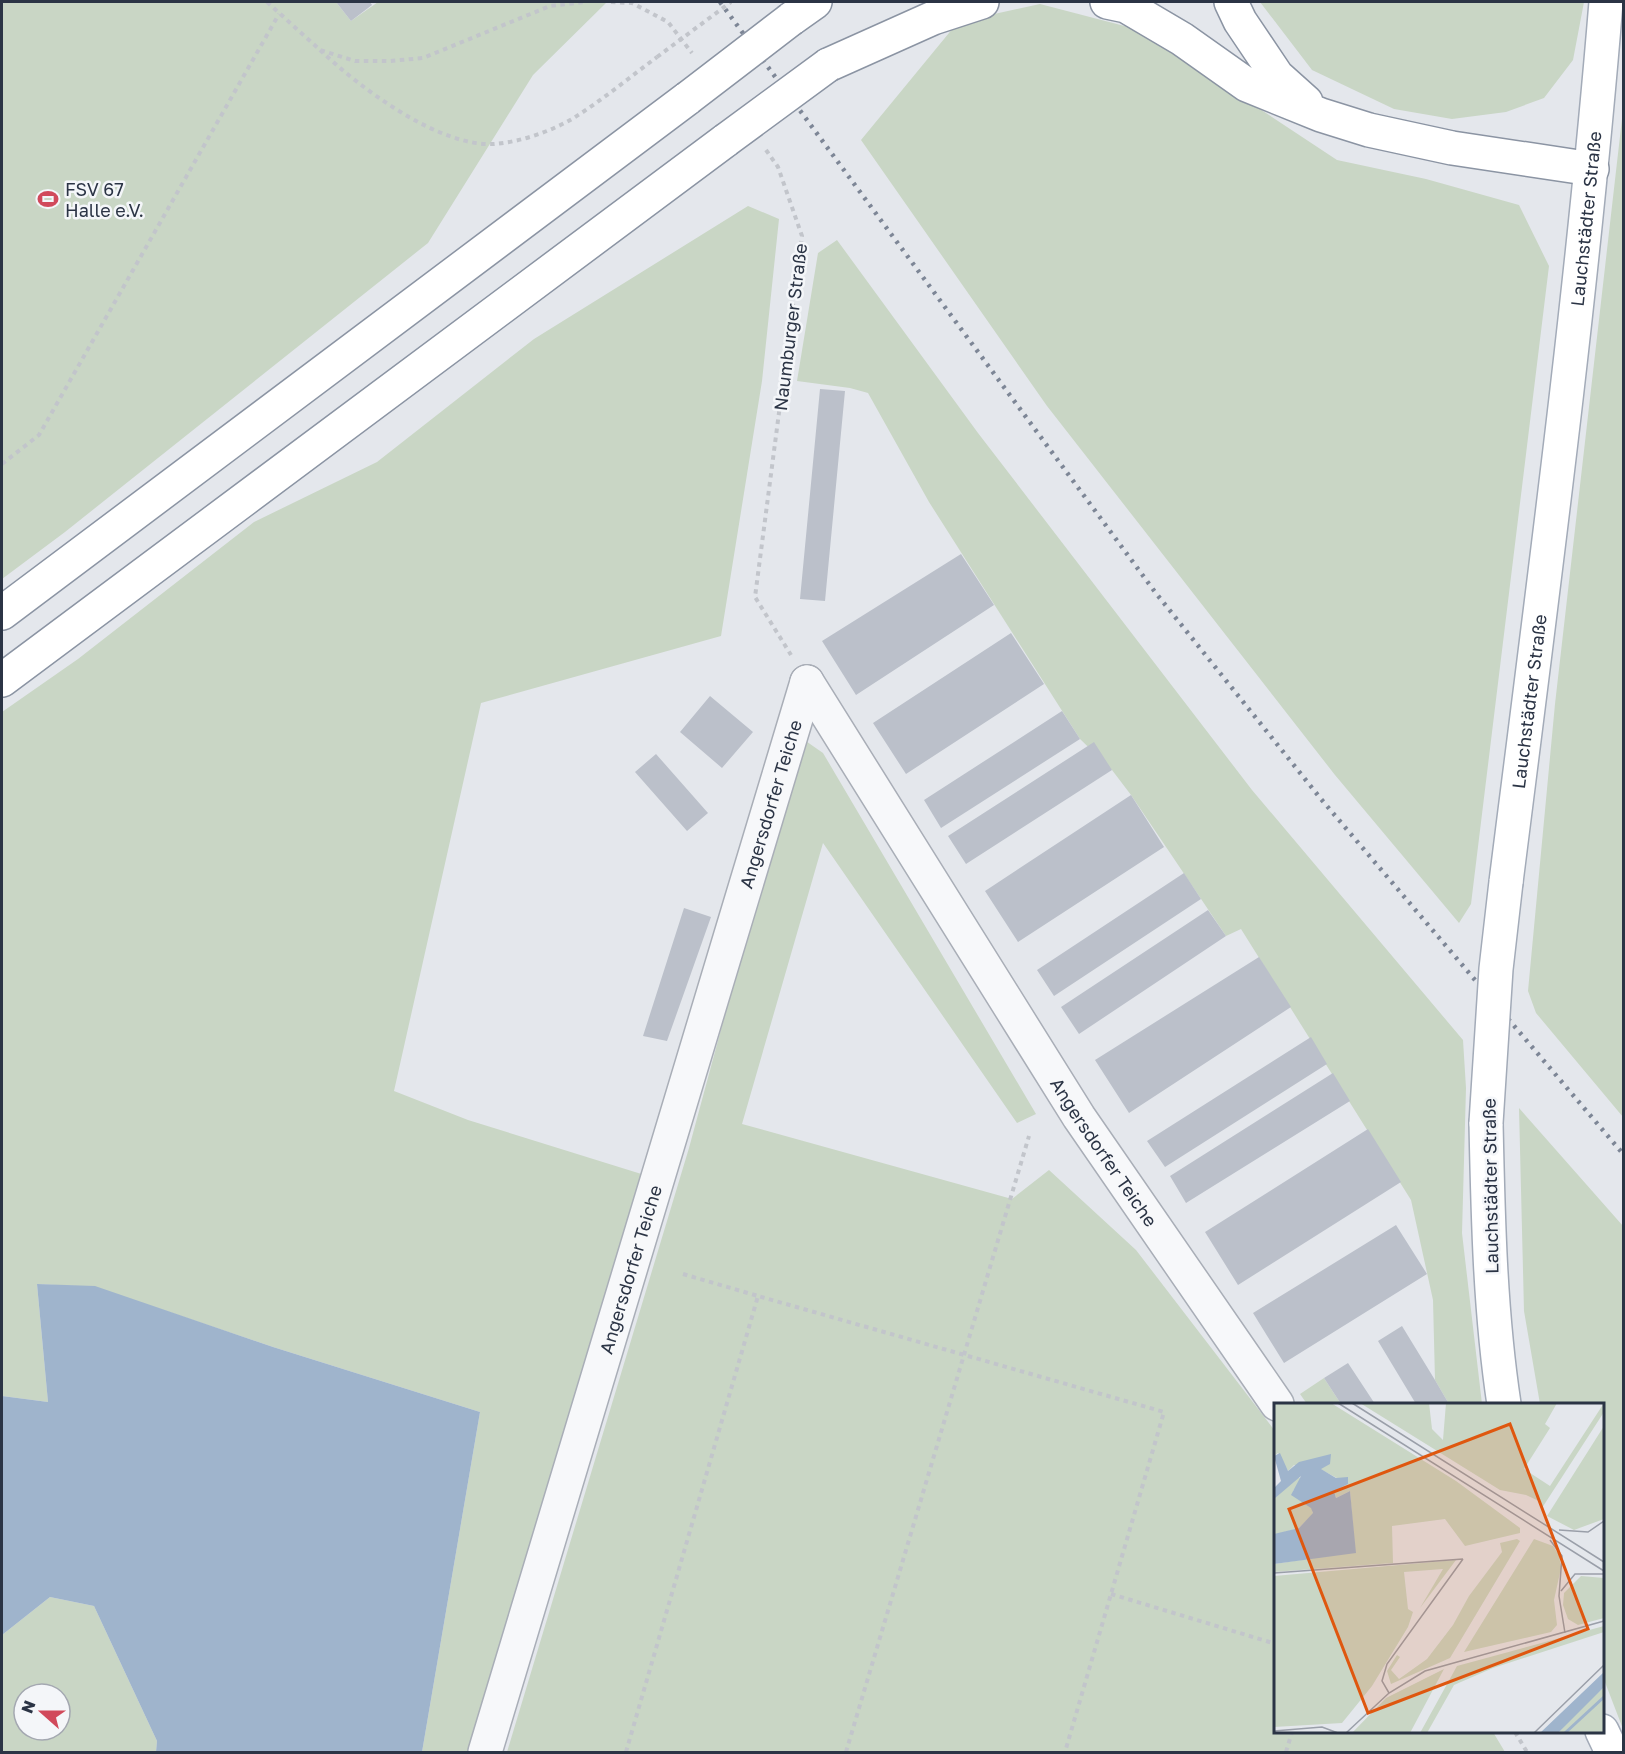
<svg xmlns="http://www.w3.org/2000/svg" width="1625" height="1754" font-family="'Golos Text',sans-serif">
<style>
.green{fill:#c9d6c5;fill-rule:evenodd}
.water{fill:#9fb4cc}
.building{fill:#bbc0ca}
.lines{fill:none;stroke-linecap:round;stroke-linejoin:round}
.minor-casing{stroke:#a9aeb7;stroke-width:36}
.major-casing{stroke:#a3abb8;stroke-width:36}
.highway-casing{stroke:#8b94a3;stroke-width:36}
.path{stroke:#c2c5cb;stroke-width:4;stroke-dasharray:4.5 4.5;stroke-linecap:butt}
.minor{stroke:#f7f8fa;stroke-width:33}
.major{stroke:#fff;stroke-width:33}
.highway{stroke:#fff;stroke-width:33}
.rail{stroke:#7d8696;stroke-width:4.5;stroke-dasharray:3 6;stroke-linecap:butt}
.major-bridge-casing{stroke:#a3abb8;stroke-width:36;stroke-linecap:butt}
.highway-bridge-casing{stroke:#8b94a3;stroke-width:36;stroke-linecap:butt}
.path-bridge{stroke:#c2c5cb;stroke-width:4;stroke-dasharray:4.5 4.5;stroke-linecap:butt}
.major-bridge{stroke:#fff;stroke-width:33}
.highway-bridge{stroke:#fff;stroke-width:33}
.labels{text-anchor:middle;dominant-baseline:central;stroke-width:5;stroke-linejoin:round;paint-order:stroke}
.poi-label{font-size:18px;fill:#2b3445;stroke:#f4f6f9;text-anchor:start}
.street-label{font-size:18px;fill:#2b3445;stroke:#f4f6f9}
.inset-river{fill:none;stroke:#9fb4cc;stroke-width:3}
.inset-road{fill:none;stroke:#9a9fa9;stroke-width:1.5}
.view{fill:#df570f;fill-opacity:0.15;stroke:#df570f;stroke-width:3}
.inset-edge{fill:none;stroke:#2b3445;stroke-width:3}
</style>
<rect width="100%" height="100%" fill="#e4e7ec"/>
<path class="green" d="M2 2H336L351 21 378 2H607L533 75 428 243 65 532 2 579Z
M1260 2H1584L1573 60 1544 98 1506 112 1452 119 1394 109 1312 70Z
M1040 4 1136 29 1207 74 1337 160 1426 179 1519 205 1549 266 1471 904 1459 923 1335 775 1047 406 861 140 958 22Z
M1623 110V1117L1536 1013 1528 991 1555 704Z
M748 206 779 219 762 381 721 636 481 703 394 1091 468 1120 651 1177 477 1752H422L480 1412 273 1347 95 1287 37 1284 48 1402 2 1396V712L78 659 254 522 377 462 534 339Z
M837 240 978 433 1252 790 1463 1040 1466 1088 1462 1233 1482 1404H1449L1435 1380 1433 1300 1411 1200 1241 929 1226 936 1131 795 1112 770 1080 739 929 502 868 393 850 388 797 381 818 253Z
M800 737 823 753 1036 1114 1017 1123 823 843 742 1124 1012 1199 1049 1170 1136 1250 1275 1431 1276 1732H1493L1505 1752H507L689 1148Z
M1519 1108 1623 1226V1729L1603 1677 1602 1404H1540L1524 1311Z
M1324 1378 1341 1404H1307L1300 1394Z
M50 1597 94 1606 157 1741 156 1752H2V1635ZM24 1694H60V1730H24Z"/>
<path class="water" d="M37 1284 95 1286 273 1347 480 1412 422 1752H156L157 1741 94 1606 50 1597 2 1635V1396L48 1402Z"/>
<path class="building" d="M336 2H370L372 5 351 21Z
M820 389 845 391 825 601 800 599Z
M961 554 994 605 856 695 822 641Z
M1011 633 1044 684 906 774 873 723Z
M710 696 753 732 722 768 680 732Z
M1062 711 1080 739 941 828 924 800Z
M1094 742 1112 770 966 864 948 836Z
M656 754 708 813 687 831 635 772Z
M1131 795 1164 847 1018 942 985 891Z
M1184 873 1201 899 1054 996 1037 970Z
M684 908 711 917 667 1041 643 1036Z
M1208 910 1226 936 1079 1034 1061 1007Z
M1259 957 1291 1007 1129 1113 1095 1060Z
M1311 1037 1327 1064 1165 1167 1147 1141Z
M1333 1073 1350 1101 1186 1203 1170 1176Z
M1368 1129 1401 1182 1238 1285 1205 1232Z
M1396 1225 1427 1274 1284 1363 1253 1313Z
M1402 1326 1435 1380 1449 1404H1416L1378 1341Z
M1348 1363 1375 1404H1341L1324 1378Z"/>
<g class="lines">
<g class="minor-casing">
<g id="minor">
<path id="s1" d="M807 682 1079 1117 1277 1404"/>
<path id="s2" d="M485 1752 807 682"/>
</g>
</g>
<g class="major-casing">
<g id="major">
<path id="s3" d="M1506 882C1543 589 1582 296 1606 2"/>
<path d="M1486 1123C1488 1217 1490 1312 1504 1404"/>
<path d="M1602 1731 1612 1752"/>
</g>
</g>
<g class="highway-casing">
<path id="highway" d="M1107 2 1126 6 1182 39 1247 85 1321 115 1369 130 1452 148 1592 169
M1231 2 1240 21 1277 76 1306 102
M791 19 815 2
M828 65 933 18 982 2
M2 613 688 98
M2 680 726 140"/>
</g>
<path class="path" d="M267 2 320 50 355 61H390L423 58 550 6 585 2
M611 2 632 3 668 22 692 53
M320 50C359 87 438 147 494 144 520 142 549 132 572 119 601 101 629 78 657 57
M766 150 778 167 802 236 755 597 791 655
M2 464 39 435 279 14
M683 1274 758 1296
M1111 1594 1276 1644
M1515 1732 1527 1752
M626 1752 758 1296 1164 1412 1065 1752
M846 1752 1029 1136
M1286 1752 1292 1732"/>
<use href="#minor" class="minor"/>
<use href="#major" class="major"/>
<use href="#highway" class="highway"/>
<path class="rail" d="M720 2 1155 592 1321 799 1624 1155"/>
<g class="major-bridge-casing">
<path id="major-bridge" d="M1486 1123 1496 969 1506 882"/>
</g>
<g class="highway-bridge-casing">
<path id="highway-bridge" d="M688 98 791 19
M726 140 828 65"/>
</g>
<path class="path-bridge" d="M657 57 731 2"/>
<use href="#major-bridge" class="major-bridge"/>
<use href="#highway-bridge" class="highway-bridge"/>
</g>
<defs>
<g id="stadium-bare" transform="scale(1.62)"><path d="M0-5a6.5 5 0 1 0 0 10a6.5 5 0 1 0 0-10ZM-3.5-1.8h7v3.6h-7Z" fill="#d1495b" stroke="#f4f6f9" stroke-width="2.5" paint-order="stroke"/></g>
</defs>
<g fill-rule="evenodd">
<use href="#stadium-bare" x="48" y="199"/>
</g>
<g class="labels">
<g class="poi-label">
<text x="65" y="189">FSV 67<tspan x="65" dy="21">Halle e.V.</tspan></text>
</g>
<g class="street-label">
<text stroke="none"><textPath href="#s3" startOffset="668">Lauchstädter Straße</textPath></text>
<text transform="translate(790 327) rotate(-83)">Naumburger Straße</text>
<text stroke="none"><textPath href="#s3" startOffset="182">Lauchstädter Straße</textPath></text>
<text stroke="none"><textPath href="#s2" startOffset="990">Angersdorfer Teiche</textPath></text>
<text stroke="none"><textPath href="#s1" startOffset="556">Angersdorfer Teiche</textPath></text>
<text transform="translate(1490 1186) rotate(-91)">Lauchstädter Straße</text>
<text stroke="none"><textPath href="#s2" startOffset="504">Angersdorfer Teiche</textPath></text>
</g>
</g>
<g transform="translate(1274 1403)">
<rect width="330" height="330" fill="#e4e7ec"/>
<path d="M0 0H57L182 78 246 125V130L191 143 171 116 118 123 119 160 0 169V161L81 149 76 88 62 95 60 87 74 81 46 66 20 62 14 68 4 50 0 53ZM86 0H155L158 26 169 37 172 0H283L271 21 276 25 250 66 276 83 330 0V9L268 105 267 99 252 92 226 87ZM330 23V116L300 127 273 113ZM23 73 29 77 19 88 38 105 39 111 25 125 0 132V96ZM243 136 246 138 176 255 117 281 113 268 123 252 126 254 117 267 125 276 153 256 179 222 195 193 228 149 226 140ZM260 136 279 143 285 152 287 165 280 197 283 222 277 229 190 249ZM182 157 146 205 169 166 130 169 134 206 139 209 134 224 98 283 68 320 0 324V173ZM307 173 330 175V215L304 222 294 216 289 202 290 190ZM330 223V229L219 265 180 282 153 330H146L183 263ZM170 266 136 330H78L112 295ZM330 284V330H284L306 306Z" fill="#c9d6c5"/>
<path d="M6 50 14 68 25 59 57 51 56 61 47 66 62 75 74 74V81L60 88 62 95 76 88 82 150 0 161V131L25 125 39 110 37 105 17 92 27 73 0 96V85L7 78 0 53ZM330 269V284L284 330H266Z" fill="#9fb4cc"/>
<path class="inset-river" d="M291 330 330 294"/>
<path class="inset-road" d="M64 0 330 168M78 0 330 159M285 127 314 129 330 118M276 137 288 153 285 193 291 230M0 170 189 156M287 188 301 171H330M115 290 108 278 113 261 189 156M0 328 48 324 64 330M72 330 115 290 151 268 330 218M260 330 330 262"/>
<path class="view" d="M236 21 314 226 94 310 15 106Z"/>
<rect width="330" height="330" class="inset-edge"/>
</g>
<rect width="1625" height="1754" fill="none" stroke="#2b3445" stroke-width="6"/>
<g transform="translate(42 1712) rotate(291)"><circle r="28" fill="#f4f6f9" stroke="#a4a8b1" stroke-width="1.5"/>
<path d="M0-4.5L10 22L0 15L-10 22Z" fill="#d1495b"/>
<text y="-9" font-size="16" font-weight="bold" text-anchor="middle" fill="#2b3445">N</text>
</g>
</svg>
